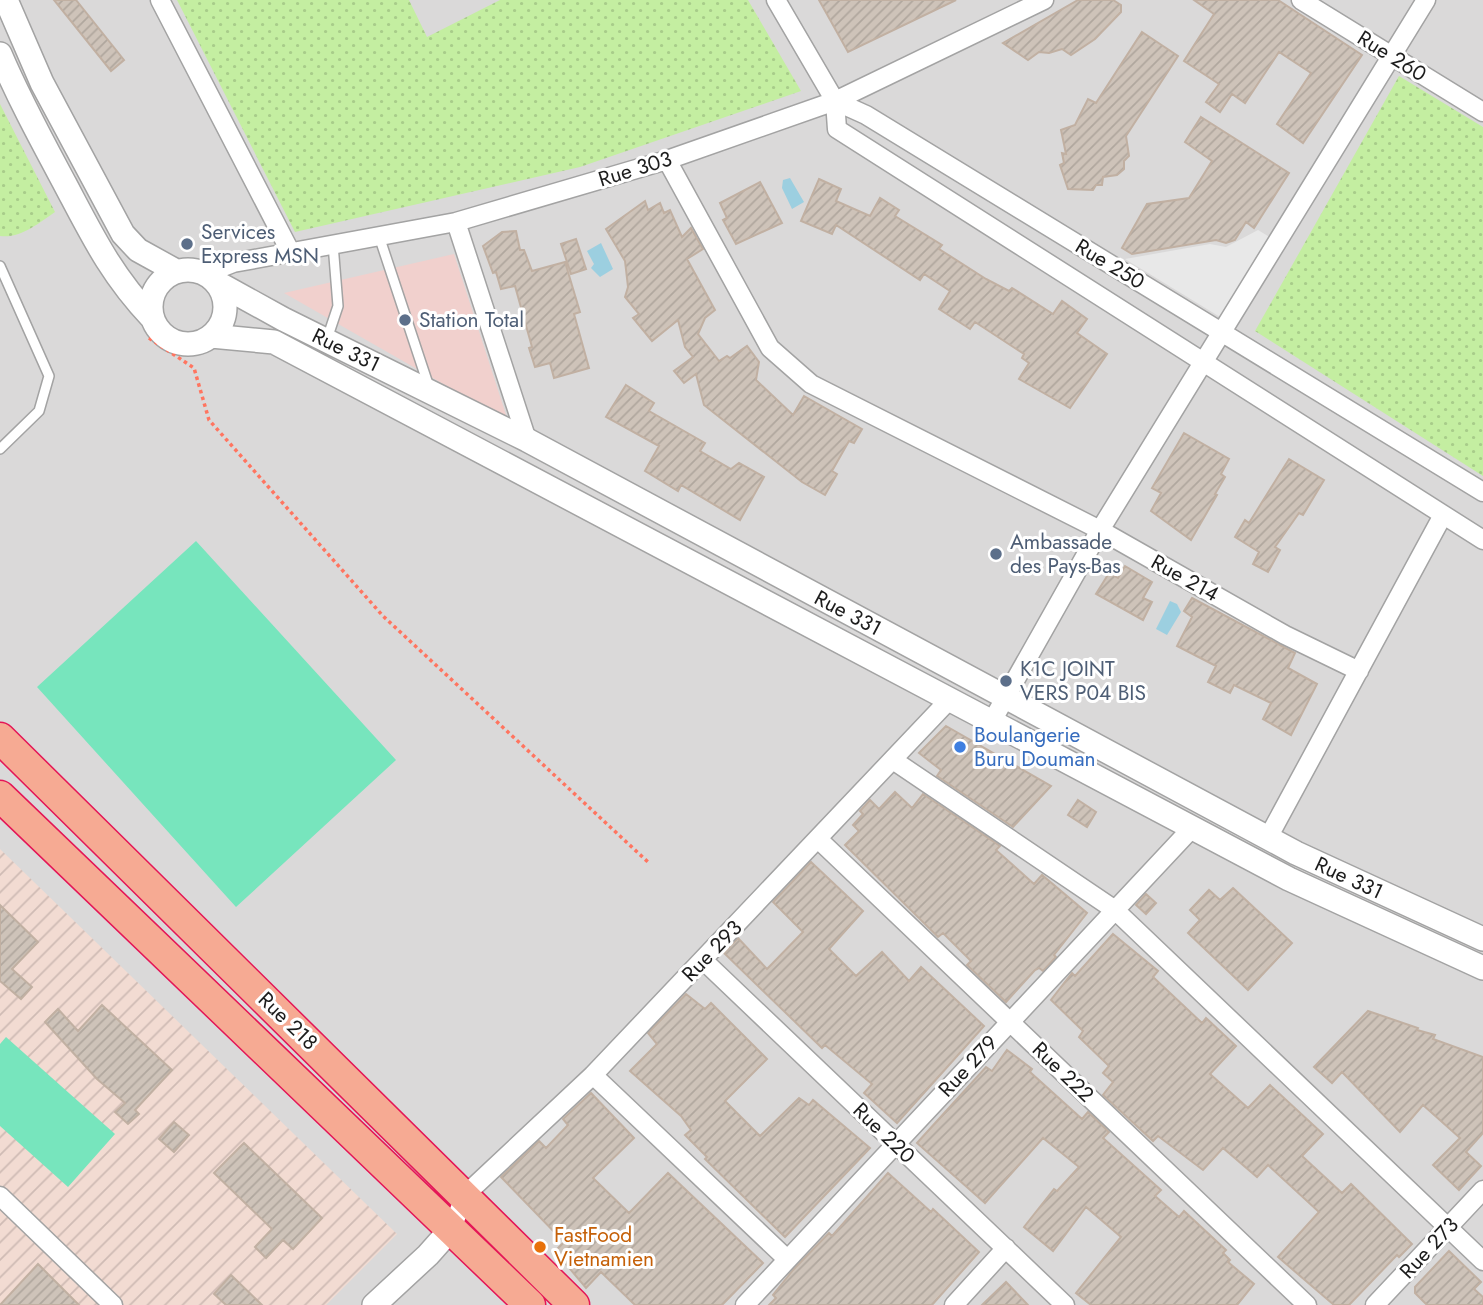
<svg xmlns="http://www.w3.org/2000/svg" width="1483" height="1305" font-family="Jost,sans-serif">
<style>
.residential{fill:#dad9d9}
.commercial{fill:#f1d0cd}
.military{fill:url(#military-furrows)}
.garden{fill:url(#garden-dots)}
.pitch{fill:#77e5bd}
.parking{fill:#e8e8e8}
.water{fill:#9ccfe0}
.building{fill:url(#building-hatch);stroke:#c1b0a2;stroke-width:2}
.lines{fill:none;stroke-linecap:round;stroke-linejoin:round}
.service-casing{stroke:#a3a3a3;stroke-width:12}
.minor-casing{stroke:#a3a3a3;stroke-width:21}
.tertiary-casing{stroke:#a3a3a3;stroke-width:26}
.trunk-casing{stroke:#e41657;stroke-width:33}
.path{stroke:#ff7560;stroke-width:3.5;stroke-dasharray:3.5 3.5;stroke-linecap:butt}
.service{stroke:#fff;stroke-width:9}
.minor{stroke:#fff;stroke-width:18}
.tertiary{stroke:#fff;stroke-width:23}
.trunk{stroke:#f6aa93;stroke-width:30}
.service-dot{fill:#5c6f8a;stroke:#fff;stroke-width:2.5}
.shop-dot{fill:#3f7fe0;stroke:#fff;stroke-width:2.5}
.food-dot{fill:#e8710a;stroke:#fff;stroke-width:2.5}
.labels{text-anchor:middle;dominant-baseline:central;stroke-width:6;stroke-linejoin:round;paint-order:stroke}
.street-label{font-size:21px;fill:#1c1c1c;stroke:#fff}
.service-label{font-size:21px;fill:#4e5e75;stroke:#fff;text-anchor:start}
.shop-label{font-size:21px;fill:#366cbe;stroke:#fff;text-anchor:start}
.food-label{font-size:21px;fill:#c56008;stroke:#fff;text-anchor:start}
</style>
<defs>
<pattern id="military-furrows" width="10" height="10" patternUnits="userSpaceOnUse" patternTransform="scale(1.75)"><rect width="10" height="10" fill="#f2dbd2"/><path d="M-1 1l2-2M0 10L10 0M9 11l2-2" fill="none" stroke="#cfbbb4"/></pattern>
<pattern id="garden-dots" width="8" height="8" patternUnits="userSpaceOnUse" patternTransform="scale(1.75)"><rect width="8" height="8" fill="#c4eea1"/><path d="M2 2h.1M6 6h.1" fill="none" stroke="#a8cc8a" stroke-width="1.8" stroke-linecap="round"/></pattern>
<pattern id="building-hatch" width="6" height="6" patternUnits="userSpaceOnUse" patternTransform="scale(1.75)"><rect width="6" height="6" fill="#cec3b9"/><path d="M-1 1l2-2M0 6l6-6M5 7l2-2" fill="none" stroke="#b0a79e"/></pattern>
</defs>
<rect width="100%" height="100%" fill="#eeeae0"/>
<path class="residential" d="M0 0H1483V1305H0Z"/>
<path class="commercial" d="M454 254 508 421 284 293Z"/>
<path class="military" d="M0 849 397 1234 326 1305H0Z"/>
<path class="garden" d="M177 0H409L427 37 500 0H748L801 91 580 167 295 232Z
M1399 76 1483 127V476L1255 331Z
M0 104 55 212C39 223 20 239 0 236Z"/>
<path class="pitch" d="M196 541 396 760 236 907 37 687Z
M6 1037 115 1134 68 1187 0 1126V1044Z"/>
<path class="parking" d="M1258 230 1273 239 1225 320 1125 259 1210 244 1226 247Z"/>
<path class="water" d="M790 178 804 202 792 209 782 188 783 180Z
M601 243 613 269 600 277 591 268 594 264 587 251Z
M1170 601 1177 604 1181 612 1167 635 1156 629Z"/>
<path class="building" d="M54 0H76L124 60 111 71Z
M819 0H956L848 52Z
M1078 0H1113L1121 5V12L1095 39 1071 55 1062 49 1049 53 1039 52 1028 60 1003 43Z
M1194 0H1278L1362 55 1303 143 1277 124 1311 73 1279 52 1245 103 1232 94 1220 112 1206 102 1219 84 1184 61 1214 14Z
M1142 32 1178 56 1126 136 1129 156 1124 161V169L1117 175 1103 177 1102 185H1096L1093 190 1068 189 1060 165 1064 163 1062 153 1066 154 1061 130 1075 125 1088 99 1096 103Z
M1201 117 1289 173 1254 228 1246 222 1235 240 1226 243 1216 240 1132 254 1122 248 1147 204 1189 198 1212 161 1185 142Z
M819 179 841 189 836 201 870 216 880 198 899 210 895 216 942 245 939 249 986 279 1009 291 1012 288 1053 314 1062 301 1087 319 1077 333 1107 354 1070 408 1019 379 1029 363 1022 358 1024 354 975 322 970 329 939 309 950 291 924 274 920 280 836 225 832 234 801 221Z
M760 182 782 223 736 244 723 220 727 218 720 203Z
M645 201 648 210 660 203 664 213 670 210 682 237 691 228 703 249 687 259 715 310 705 318 698 334 719 361 727 356 730 358 747 346 759 362 756 380 793 415 804 396 862 429 854 443 849 441 832 471 837 474 825 495 802 482 704 405 696 374 684 383 674 371 693 357 685 347 678 320 652 341 633 318 639 314 625 297 628 287 625 261 606 229Z
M516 231 520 250H524L532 271 565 262 580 312 574 314 589 368 554 378 550 363 535 367 529 348 532 347 515 286 501 289 496 272 493 273 483 246 502 232Z
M576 239 586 269 571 274 561 244Z
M626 385 654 403 649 411 705 443 700 451 731 469 739 463 764 477 740 520 681 485 678 491 645 471 659 446 606 417Z
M1184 433 1229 459 1221 474 1225 477 1215 494 1217 495 1191 540 1151 511 1161 493 1152 488Z
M1289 459 1324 480 1303 515 1299 513 1275 547 1280 550 1268 572 1253 564 1259 552 1235 537 1245 520 1249 523Z
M1125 566 1152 582 1143 598 1152 602 1143 620 1096 594 1109 573 1118 578Z
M1192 598 1295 653 1288 668 1317 684 1291 735 1263 719 1271 703 1234 685 1230 693 1208 682 1216 666 1177 646 1192 617 1184 611Z
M946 726 1051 786 1013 827 937 776 941 770 919 753Z
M895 792 912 808 923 794 1000 846 996 850 1034 884 1042 875 1087 913 1054 955 1056 957 1043 971 1039 968 1035 970 1006 1002 967 965 971 961 943 933 938 937 845 845 859 831 853 825 863 814 860 811 870 800 879 809Z
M1078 800 1096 812 1087 827 1068 815Z
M811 862 863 911 829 949 856 976 882 952 909 981 921 967 984 1026 897 1123 864 1093 872 1084 825 1045 822 1048 724 953 738 938 767 969 803 932 773 902Z
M1233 888 1292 943 1248 990 1188 933 1200 920 1190 910 1209 890 1220 900Z
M1146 894 1156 903 1146 914 1136 905Z
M0 905 38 942 12 969 32 987 21 999 0 981Z
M1113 934 1158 971 1153 977 1202 1023 1206 1018 1236 1046 1210 1074 1248 1108 1270 1085 1323 1134 1302 1156 1342 1193 1351 1184 1412 1244 1399 1257 1397 1255 1349 1305H1334L1278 1257 1319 1212 1268 1165 1257 1177 1223 1148 1203 1170 1158 1136 1153 1141 1103 1095 1113 1082 1103 1073 1109 1066 1079 1037 1083 1031 1051 1000 1072 973 1075 976Z
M686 994 705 1009 711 1003 767 1059 725 1101 760 1136 799 1098 809 1105 813 1100 870 1148 785 1237 705 1159 707 1157 685 1135 691 1130 681 1116 630 1071 657 1044 648 1033Z
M102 1005 172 1070 135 1110 139 1114 128 1124 115 1112 125 1103 97 1079 45 1022 58 1009 78 1031Z
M1368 1011 1418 1028 1417 1030 1435 1035 1433 1039 1483 1057V1133L1466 1152 1481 1166 1459 1190 1433 1165 1460 1138 1423 1105 1400 1132 1342 1072 1332 1083 1314 1067Z
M1007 1050 1032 1069 1030 1072 1082 1119 1088 1112 1109 1132 1103 1138 1161 1190 1155 1196 1179 1217 1184 1211 1226 1250 1223 1253 1230 1260 1228 1262 1254 1284 1237 1305H1091L1076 1293 1121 1237 1086 1207 1053 1251 1024 1227 1054 1189 1057 1191 1079 1167 1043 1138 985 1203 917 1143 986 1067 992 1071Z
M591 1093 634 1138 593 1178 629 1213 668 1173 763 1263 722 1305H635L601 1272 586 1288 555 1251 564 1242 501 1177 539 1141 546 1148 568 1125 563 1119Z
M174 1122 189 1135 174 1152 159 1139Z
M244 1143 322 1218 293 1249 283 1240 266 1258 255 1247 272 1229 214 1173Z
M888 1173 931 1212 933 1209 979 1252 932 1305H769L776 1298 773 1295 793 1270 829 1233 832 1236Z
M1449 1251 1481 1282 1474 1289 1483 1297V1305H1427L1415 1293V1287Z
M38 1264 79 1305H0Z
M231 1275 262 1305H226L214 1294Z
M1006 1282 1028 1305H982Z"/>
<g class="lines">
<g class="service-casing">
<path id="service" d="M379 236 429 387
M0 266 49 376 39 411 0 449
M327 339 338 306 333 244"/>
</g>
<g class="minor-casing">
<path id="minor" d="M160 0 291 253
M776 0 835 101 866 115 1483 492
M1301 0 1483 112
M835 101 837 129 1483 540
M667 160 770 348 811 384 1100 530 1285 635 1359 671
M456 222 527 440
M205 274 233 263 456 222 667 160 835 101 1044 0
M991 723 1100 530 1426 0
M893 760 1115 910 1483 1261
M1269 836 1443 515
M818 839 1307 1305
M703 960 1065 1305
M593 1075 787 1259
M0 1196 113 1305
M452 1228 465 1195 593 1075 950 699
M745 1305 1192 828
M954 1305 1006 1248
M1375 1305 1483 1190"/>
</g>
<g class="tertiary-casing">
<path id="tertiary" d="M6 0 42 83 123 234 138 250 176 271
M0 54C19 99 42 141 65 184 92 235 111 275 152 318
M151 307a37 37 0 1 1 74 0a37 37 0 1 1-74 0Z
M216 282 283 319 527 440 1296 853 1483 939
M211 336 274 342 1289 879 1483 968
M374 1305 428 1255 452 1228"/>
</g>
<g class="trunk-casing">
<path id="trunk" d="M0 738 574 1305
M0 796 530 1305"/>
</g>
<path class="path" d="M149 338 194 368 209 420 383 616 649 863"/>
<use href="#service" class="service"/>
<use href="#minor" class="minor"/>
<use href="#tertiary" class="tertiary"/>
<use href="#trunk" class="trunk"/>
</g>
<g class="service-dot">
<circle cx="187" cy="244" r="7"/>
<circle cx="405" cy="320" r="7"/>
<circle cx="996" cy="554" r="7"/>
<circle cx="1006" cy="681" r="7"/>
</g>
<circle class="shop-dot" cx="960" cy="747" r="7"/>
<circle class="food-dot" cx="540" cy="1247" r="7"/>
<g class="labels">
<g class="street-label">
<text transform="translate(1392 56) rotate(32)">Rue 260</text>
<text transform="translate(635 169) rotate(-17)">Rue 303</text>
<text transform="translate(1110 264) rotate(31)">Rue 250</text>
<text transform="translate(346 350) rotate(26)">Rue 331</text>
<text transform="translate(1185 578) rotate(29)">Rue 214</text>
<text transform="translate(848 613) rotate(28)">Rue 331</text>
<text transform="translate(1349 878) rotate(25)">Rue 331</text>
<text transform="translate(712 951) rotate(-46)">Rue 293</text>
<text transform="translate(288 1021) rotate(44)">Rue 218</text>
<text transform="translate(968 1066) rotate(-47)">Rue 279</text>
<text transform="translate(1063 1072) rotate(44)">Rue 222</text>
<text transform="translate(884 1133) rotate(44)">Rue 220</text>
<text transform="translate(1429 1248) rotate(-47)">Rue 273</text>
</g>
<g class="service-label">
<text x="201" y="232">Services<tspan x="201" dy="24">Express MSN</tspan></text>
<text x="419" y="320">Station Total</text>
<text x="1010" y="542">Ambassade<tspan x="1010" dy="24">des Pays-Bas</tspan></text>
<text x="1020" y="669">K1C JOINT<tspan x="1020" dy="24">VERS P04 BIS</tspan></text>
</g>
<g class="shop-label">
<text x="974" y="735">Boulangerie<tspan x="974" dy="24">Buru Douman</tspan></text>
</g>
<g class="food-label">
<text x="554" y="1235">FastFood<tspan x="554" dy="24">Vietnamien</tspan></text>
</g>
</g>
</svg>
